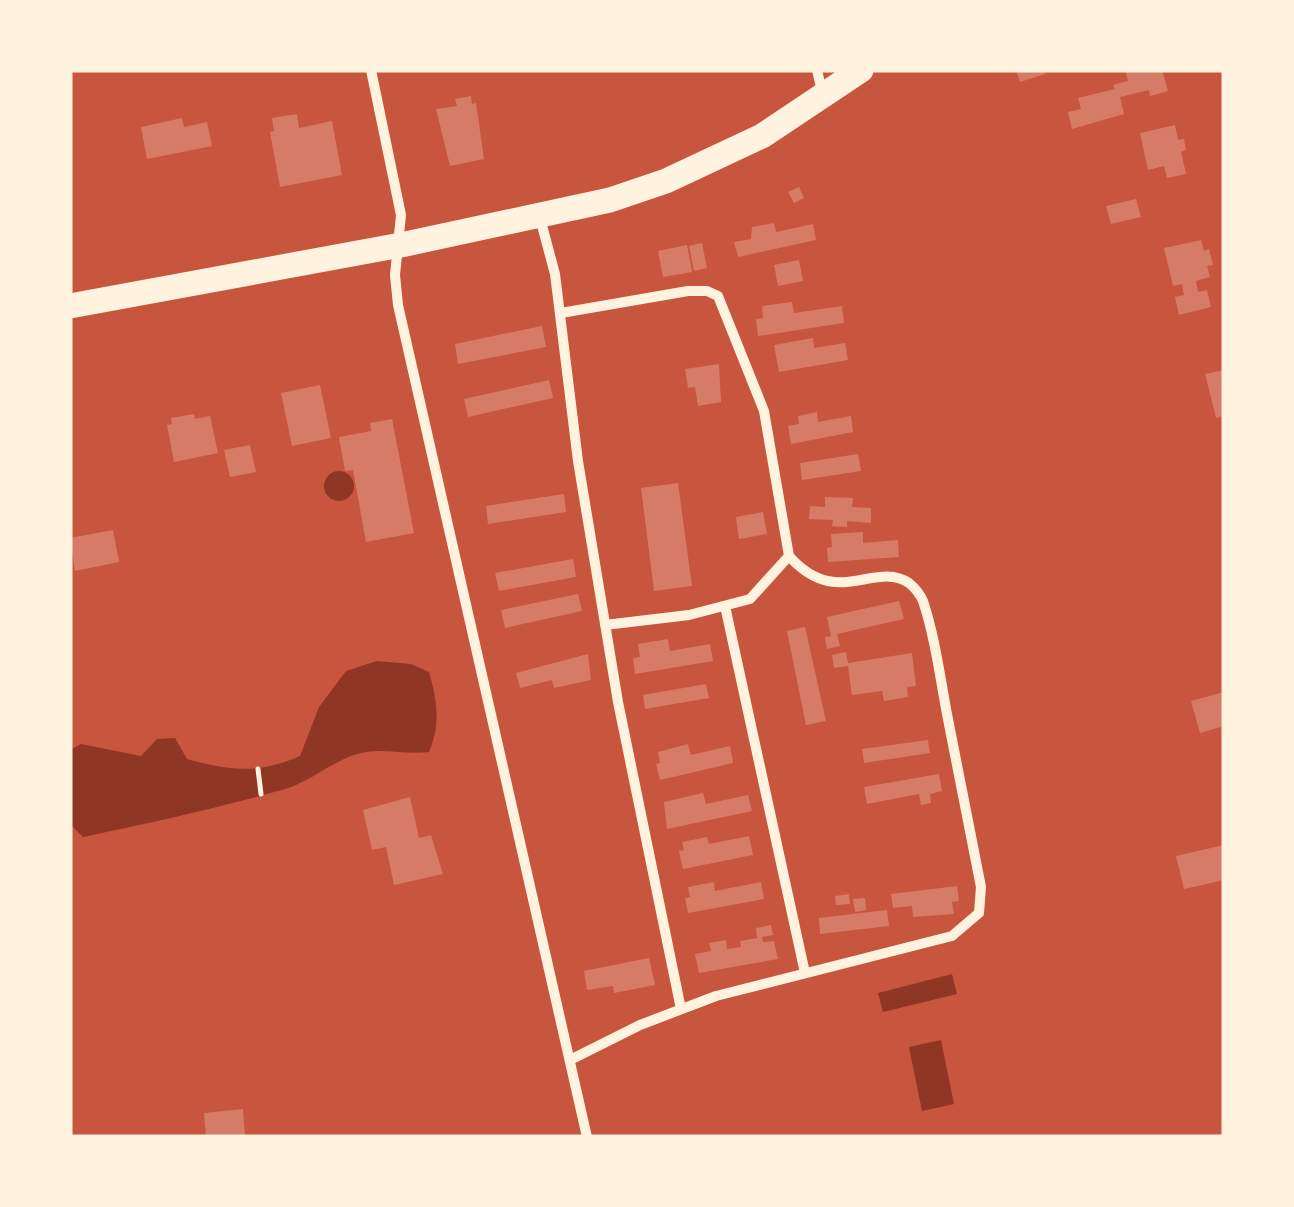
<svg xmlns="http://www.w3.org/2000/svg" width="1294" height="1207" font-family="Arial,sans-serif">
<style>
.water{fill:#8f3625}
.building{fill:#d67c66}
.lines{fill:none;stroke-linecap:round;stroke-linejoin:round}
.path{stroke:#fff3e0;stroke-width:5}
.minor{stroke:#fff3e0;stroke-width:10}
.primary{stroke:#fff3e0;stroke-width:25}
</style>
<rect width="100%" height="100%" fill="#c8553d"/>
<path class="water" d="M324 486a15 15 0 1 1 30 0a15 15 0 1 1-30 0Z
M377 661 411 664 429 672C437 700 441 724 429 752 404 755 379 746 354 755 330 763 309 782 285 789 218 808 151 823 83 837L70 824V750L81 744 141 756 157 739 175 738 187 759C230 771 259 774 300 756L319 707 346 671Z
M952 974 957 994 883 1012 878 993Z
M941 1040 954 1104 922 1111 909 1047Z"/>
<path class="building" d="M1016 70H1044L1045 74 1020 82Z
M1125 70H1162L1168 91 1150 96 1149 90 1120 97 1124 114 1072 129 1068 112 1081 109 1078 98 1115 89 1113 85 1128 81Z
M471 96 472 104 476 103 484 159 450 166 436 109 457 106 455 99Z
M297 114 299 128 332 121 342 175 280 187 270 132 274 131 272 118Z
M182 118 184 127 207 122 212 146 147 159 141 127Z
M1175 125 1178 140 1184 139 1186 150 1181 152 1186 174 1167 178 1164 166 1148 170 1140 133Z
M799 187 804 198 794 203 788 192Z
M1136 199 1141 217 1111 224 1106 206Z
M774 223 776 232 813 224 816 240 738 257 734 242 751 239 752 227Z
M1201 240 1204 251 1209 249 1213 265 1207 266 1210 277 1196 281 1198 292 1207 290 1211 307 1179 315 1175 297 1184 295 1182 284 1173 286 1164 248Z
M702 243 707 268 694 271 689 246Z
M687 245 692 272 663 277 658 251Z
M799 260 803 281 778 286 774 265Z
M792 302 794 313 842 306 844 323 758 336 756 319 763 318 762 306Z
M542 326 546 347 458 364 455 344Z
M813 338 814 348 845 343 848 360 779 372 774 345Z
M719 364 721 402 698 406 695 387 688 388 685 369Z
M1224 370V416L1216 418 1205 374Z
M549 380 553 398 468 417 464 399Z
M320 385 331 438 292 446 281 393Z
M817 412 818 422 851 416 853 432 791 444 788 426 799 424 798 416Z
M194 414 195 419 210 416 218 453 174 462 167 425 172 424 171 418Z
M392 419 414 533 366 542 353 470 345 471 339 437 371 431 370 423Z
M250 445 256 472 230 477 224 450Z
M858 454 861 471 802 480 800 463Z
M678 483 692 586 654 591 641 488Z
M564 494 566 512 488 524 486 506Z
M825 497 853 498 852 507 871 508V523L847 521V527L832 526 833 520 809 519 810 506 825 507Z
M763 512 767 534 739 539 736 517Z
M113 530 119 562 75 571 70 538Z
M863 532V543L898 540 899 557 828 562 827 548 832 547 831 534Z
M573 559 576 577 499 591 495 573Z
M578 594 582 611 505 628 501 610Z
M899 601 904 619 837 634 840 646 827 649 825 637 831 636 827 617Z
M805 627 826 721 806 725 787 631Z
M668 639 670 651 710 644 713 661 635 674 633 658 640 657 638 644Z
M846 652 848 663 912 653 916 686 907 687 908 697 884 701 882 691 852 695 848 666 834 668 832 655Z
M588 654 591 680 554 688 552 680 520 688 516 673Z
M706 684 709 698 645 709 643 695Z
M1224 692V726L1200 733 1191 701Z
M928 740 930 753 864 763 862 749Z
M688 744 691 755 730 746 733 763 660 780 656 764 660 763 658 752Z
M939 774 942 791 930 794 931 803 921 805 919 794 867 804 864 787Z
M703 793 706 804 748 795 752 811 667 829 664 802Z
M410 797 419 838 431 835 443 874 394 885 386 847 372 850 363 810Z
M749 836 753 855 683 869 679 851 684 850 682 842 707 837 709 844Z
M1224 845V880L1184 889 1176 856Z
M714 882 715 891 761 882 764 899 688 913 685 898 690 897 688 887Z
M957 886 959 901 952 902 954 914 913 917 912 906 893 908 891 894Z
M849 894 850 904 836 905 835 896Z
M865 898 866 910 855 912 853 899Z
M887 910 889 926 820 934 819 918Z
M771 925 773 935 762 937 763 942 774 941 778 959 699 973 695 954 711 951 709 943 726 940 727 949 741 947 740 941 757 938 756 928Z
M649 958 655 985 614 993 613 986 587 990 584 971Z
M243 1109 245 1137H206L204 1113Z"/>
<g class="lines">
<path class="path" d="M258 769 261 794"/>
<path class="minor" d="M371 70 401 215 395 275 398 305 587 1137
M817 70 823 96
M540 218 555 274 578 461 618 702 681 1009
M561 313 688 291H707L718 296 764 411 789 556C837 610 874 560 909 583 915 588 920 594 923 601 935 637 940 677 947 714 958 772 970 829 981 887L979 913 952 936 716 996 640 1025 570 1060
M725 606 805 973
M605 625 689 615 750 599 789 556"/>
<path class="primary" d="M70 306 401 245 610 200 666 181 762 136 861 70"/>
</g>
<rect width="1294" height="1207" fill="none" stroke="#fff3e0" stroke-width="145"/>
</svg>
